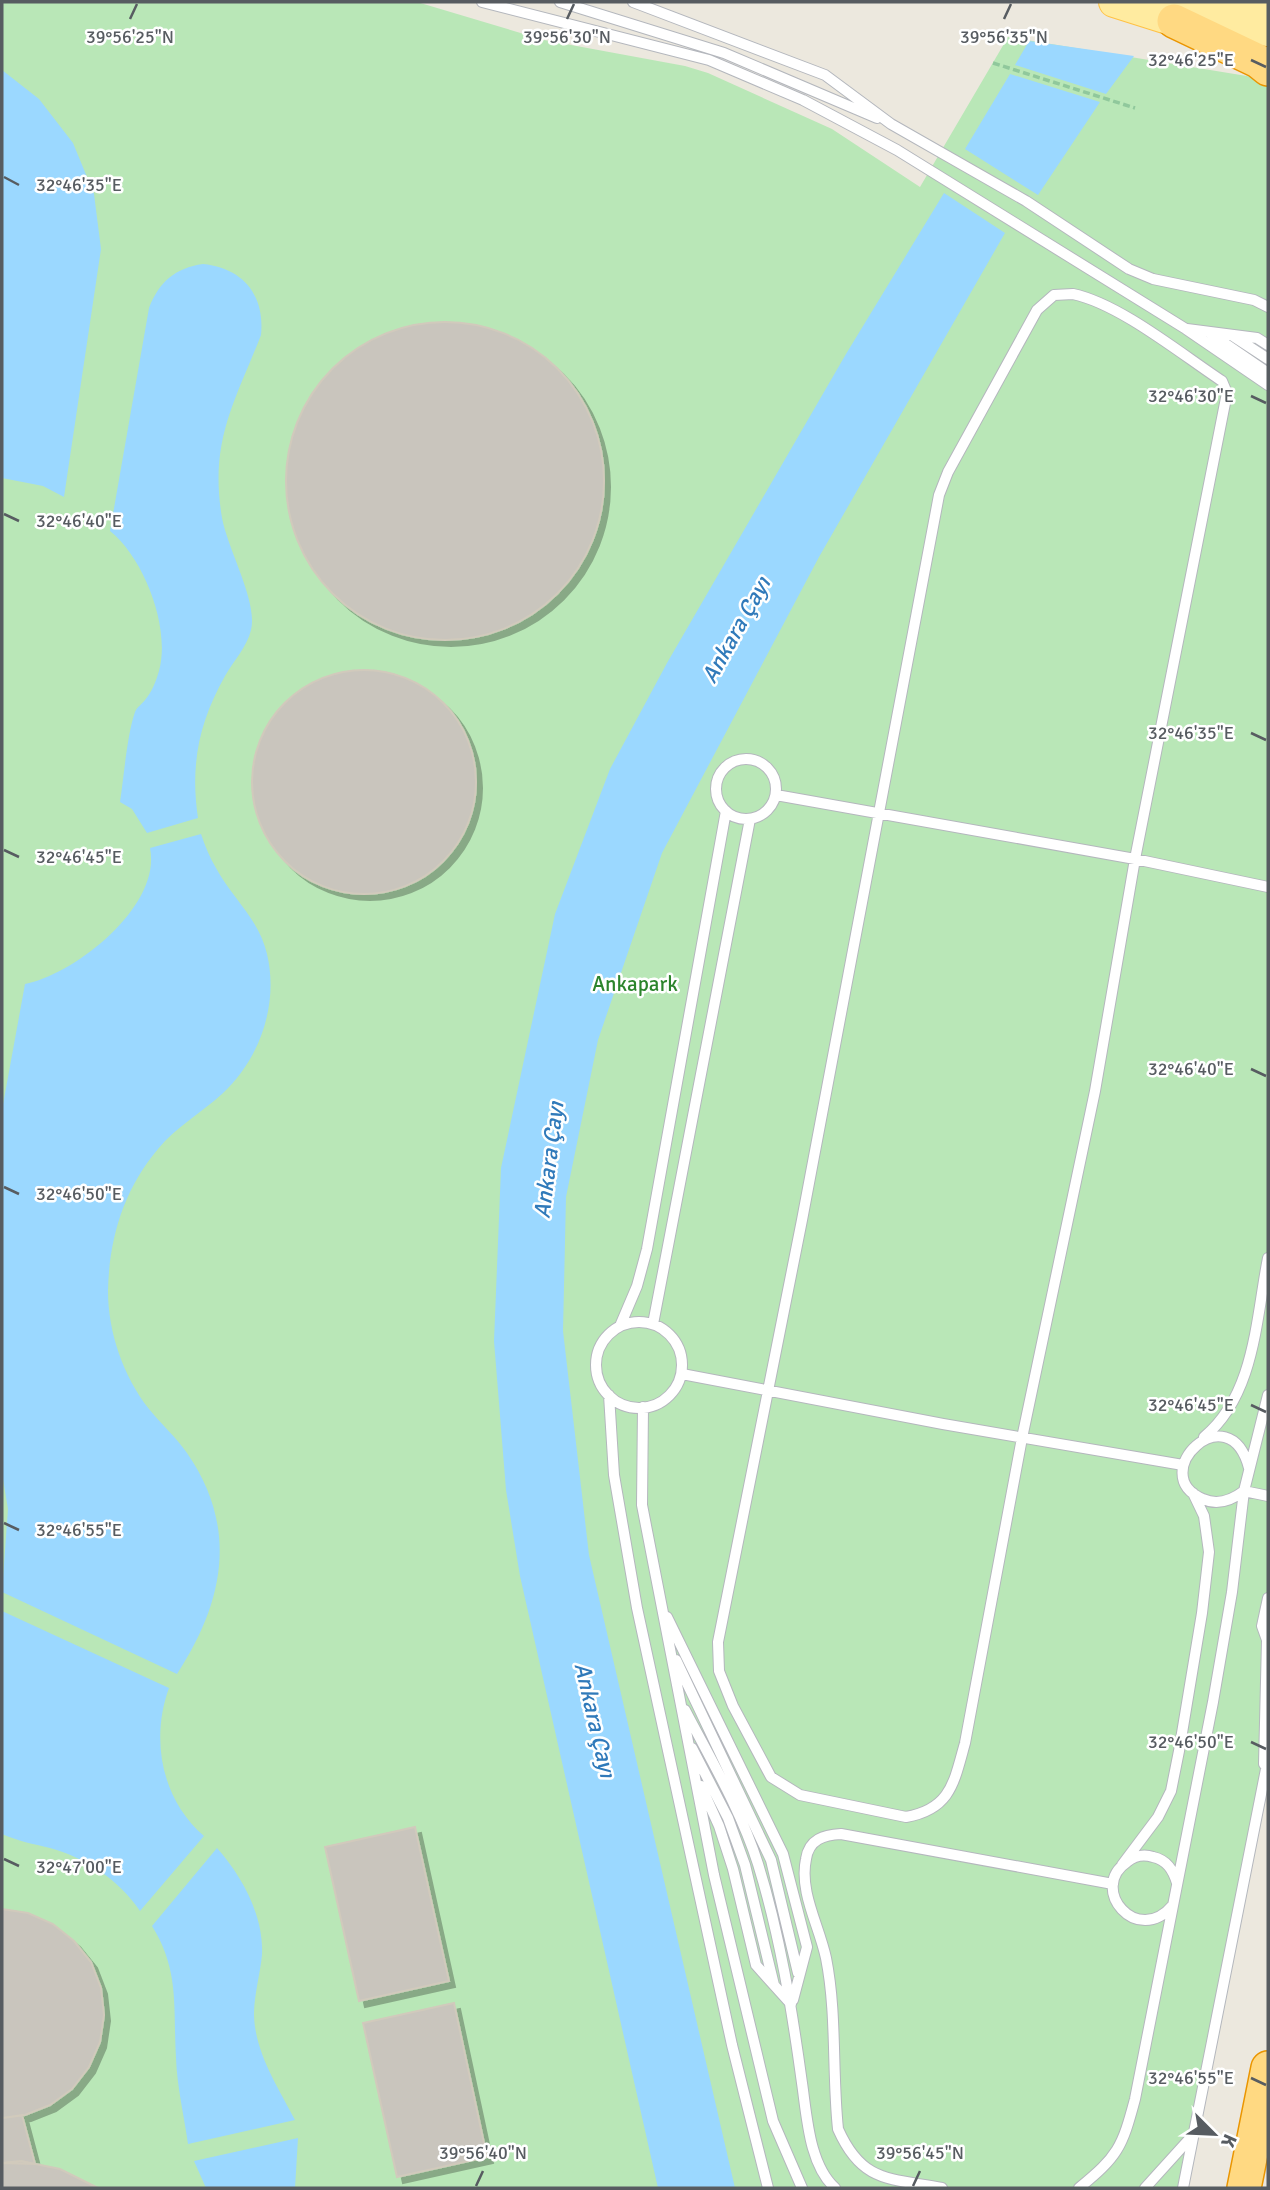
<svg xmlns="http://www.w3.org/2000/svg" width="1270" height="2190" font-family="Signika,sans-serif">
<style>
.green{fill:#b9e7b7}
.water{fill:#9bd8ff}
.building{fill:#c9c5bd;stroke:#d1cabc;stroke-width:2;filter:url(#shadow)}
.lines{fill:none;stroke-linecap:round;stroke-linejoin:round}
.lane-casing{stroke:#b4b7bd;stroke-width:12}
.primary-casing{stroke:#ffc144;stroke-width:32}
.highway-casing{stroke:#ea9500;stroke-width:36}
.path{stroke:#90c89c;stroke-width:3.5;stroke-dasharray:7 3.5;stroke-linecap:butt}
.lane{stroke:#fff;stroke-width:10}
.primary{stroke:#ffeba0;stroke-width:30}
.highway{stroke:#ffd982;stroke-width:33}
.ticks{fill:none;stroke:#575c61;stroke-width:2.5}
.labels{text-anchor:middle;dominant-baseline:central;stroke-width:5;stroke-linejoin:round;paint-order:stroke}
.park-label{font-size:21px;fill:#2c842c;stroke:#fff}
.water-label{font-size:23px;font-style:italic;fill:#307aba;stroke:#fff}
.ticks-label{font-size:18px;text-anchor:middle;fill:#575c61;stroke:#fff;stroke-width:5;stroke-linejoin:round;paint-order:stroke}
</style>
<defs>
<filter id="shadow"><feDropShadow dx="6" dy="6" stdDeviation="0" flood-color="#0004"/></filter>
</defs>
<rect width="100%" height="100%" fill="#ece8de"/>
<path class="green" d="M2 2H417L544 40 685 66 708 73 832 129 920 187 1008 37 1259 78 1268 88V1780L1184 2188H2Z"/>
<path class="water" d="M1029 41 1134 56 1106 94 1015 65Z
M2 70 39 99 73 143 94 194 101 249 64 497 43 486 2 478Z
M1010 74 1100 102 1038 195 965 149Z
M944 193 1005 233 819 557 662 853 598 1040 566 1197 563 1331 589 1555 735 2188H658L520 1576 506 1490 494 1341 501 1168 555 914 610 769 667 663 846 354Z
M203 264C243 268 265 295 261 335 235 402 209 441 222 518 228 550 258 602 251 630 247 647 234 660 225 676 199 722 190 765 198 818L147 833 132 809 120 802C124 776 127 735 135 712 137 707 142 704 145 700 152 692 156 681 159 671 171 628 144 558 110 531L149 308C159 282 175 268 203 264Z
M201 834C205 846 210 858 216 868 232 898 259 919 267 954 279 1004 260 1059 222 1094 201 1113 176 1127 158 1149 124 1189 109 1238 108 1291 108 1332 123 1376 149 1409 161 1424 176 1437 187 1453 239 1528 224 1602 177 1674L2 1592 8 1509 2 1473V1110L25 984C75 974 162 906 150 848Z
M2 1611 169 1688C150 1740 162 1800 204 1836L140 1911C119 1880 86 1858 50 1848 33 1844 18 1841 2 1834Z
M217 1848C242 1876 264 1916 262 1955 260 1975 254 1995 254 2015 255 2053 278 2087 295 2120L188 2144C184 2115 177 2087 176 2058 173 2008 180 1971 152 1926Z
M298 2138 295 2188H206L194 2161Z"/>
<path class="building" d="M286 481a159 159 0 1 1 318 0a159 159 0 1 1-318 0Z
M252 782a112 112 0 1 1 224 0a112 112 0 1 1-224 0Z
M415 1827 449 1981 359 2001 325 1847Z
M2 1909 28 1913 53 1924 74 1941 91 1962 101 1988 104 2015 100 2042 89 2067 72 2089 50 2105 25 2115 2 2118Z
M454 2003 487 2157 397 2177 363 2023Z
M22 2115 35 2164 2 2163V2118Z
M21 2161 60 2169 98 2188H2V2163Z"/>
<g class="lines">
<g class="lane-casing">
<path id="lane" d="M482 2 709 60 803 100 897 150 1186 329 1268 385
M560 2 724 53 877 118
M633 2 825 75 891 124 1026 201 1129 269 1153 279 1254 300 1268 307
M1073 294C1120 304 1181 354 1222 381L1227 393 1135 859 1095 1091 1022 1438 965 1743C954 1782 951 1809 906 1817L800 1795 771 1777 733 1706 719 1671 718 1642 802 1220 939 495 948 472 1037 310 1054 295Z
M1187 329 1257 338 1268 345
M1211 334 1268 373
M1233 336 1268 359
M716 789a30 30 0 1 1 60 0a30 30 0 1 1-60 0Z
M776 795 1135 859 1268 887
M596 1365a43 43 0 1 1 86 0a43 43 0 1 1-86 0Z
M653 1324 750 819
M620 1326 637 1286 647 1249 726 811
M682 1374 943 1424 1183 1465
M609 1395 614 1475 637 1608 732 2045 768 2188
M643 1407 642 1505 714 1875 773 2121 802 2188
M1204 1437C1255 1395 1256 1318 1268 1258
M1249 1468C1229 1392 1144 1474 1203 1499 1218 1506 1232 1500 1244 1491L1268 1496
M667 1617 783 1854 807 1947 793 2000
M676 1660 771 1860 798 1973
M685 1710C711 1760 741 1810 758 1864 780 1935 792 2010 802 2083 807 2117 809 2164 835 2188
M692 1748 728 1818 745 1865 774 1985
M1264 1764 1267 1640 1262 1626 1268 1598
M701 1786 719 1826 733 1869 756 1965 791 2004
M1122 1865 1158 1817 1171 1791 1179 1751 1202 1613 1209 1552 1204 1516 1193 1493
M1173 1905C1137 1948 1088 1888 1127 1862 1134 1856 1144 1854 1153 1857 1167 1860 1173 1870 1177 1883
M942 2188C889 2178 862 2183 838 2129 832 2072 837 2013 826 1958 819 1925 799 1892 806 1859 809 1839 824 1835 841 1834L1113 1884
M1079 2188C1118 2156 1122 2148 1135 2099L1213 1702 1232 1592 1244 1491 1268 1395
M1145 2188 1193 2135
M1183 2188 1268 1759"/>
</g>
<g class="primary-casing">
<path id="primary" d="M1114 2 1174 21 1268 31
M1175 3 1268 8"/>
</g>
<g class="highway-casing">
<path id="highway" d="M1174 21 1258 61 1268 69
M1244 2188 1268 2068"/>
</g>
<path class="path" d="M993 63 1135 108"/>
<use href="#lane" class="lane"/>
<use href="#primary" class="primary"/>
<use href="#highway" class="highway"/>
</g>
<path class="ticks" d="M130 19 137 4M567 19 574 4M1004 19 1011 4M1251 60 1266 67M4 177 19 185M1251 396 1266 403M4 514 19 521M1251 733 1266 740M4 850 19 857M1251 1069 1266 1076M4 1187 19 1194M1251 1405 1266 1412M4 1523 19 1530M1251 1742 1266 1749M4 1859 19 1866M1251 2078 1266 2085M476 2186 483 2171M913 2186 920 2171"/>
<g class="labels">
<g class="park-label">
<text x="635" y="984">Ankapark</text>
</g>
<g class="water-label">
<text transform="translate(736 630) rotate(-61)">Ankara Çayı</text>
<text transform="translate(549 1160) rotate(-83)">Ankara Çayı</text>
<text transform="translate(595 1720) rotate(77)">Ankara Çayı</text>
</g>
</g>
<g class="ticks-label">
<text x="130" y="43">39°56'25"N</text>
<text x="567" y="43">39°56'30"N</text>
<text x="1004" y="43">39°56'35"N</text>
<text x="1191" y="66">32°46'25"E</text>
<text x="79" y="191">32°46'35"E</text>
<text x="1191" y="402">32°46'30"E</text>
<text x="79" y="527">32°46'40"E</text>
<text x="1191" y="739">32°46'35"E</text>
<text x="79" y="863">32°46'45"E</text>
<text x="1191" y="1075">32°46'40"E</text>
<text x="79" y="1200">32°46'50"E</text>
<text x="1191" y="1411">32°46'45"E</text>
<text x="79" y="1536">32°46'55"E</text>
<text x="1191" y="1748">32°46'50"E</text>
<text x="79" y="1873">32°47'00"E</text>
<text x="1191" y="2084">32°46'55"E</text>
<text x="483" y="2159">39°56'40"N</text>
<text x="920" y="2159">39°56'45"N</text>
</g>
<rect width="1270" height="2190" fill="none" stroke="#575c61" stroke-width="7"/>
<g transform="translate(1214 2134) rotate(114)" stroke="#ffffff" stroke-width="5" paint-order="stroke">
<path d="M0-5L12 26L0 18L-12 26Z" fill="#575c61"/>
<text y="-10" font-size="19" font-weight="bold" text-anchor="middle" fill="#575c61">K</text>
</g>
</svg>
